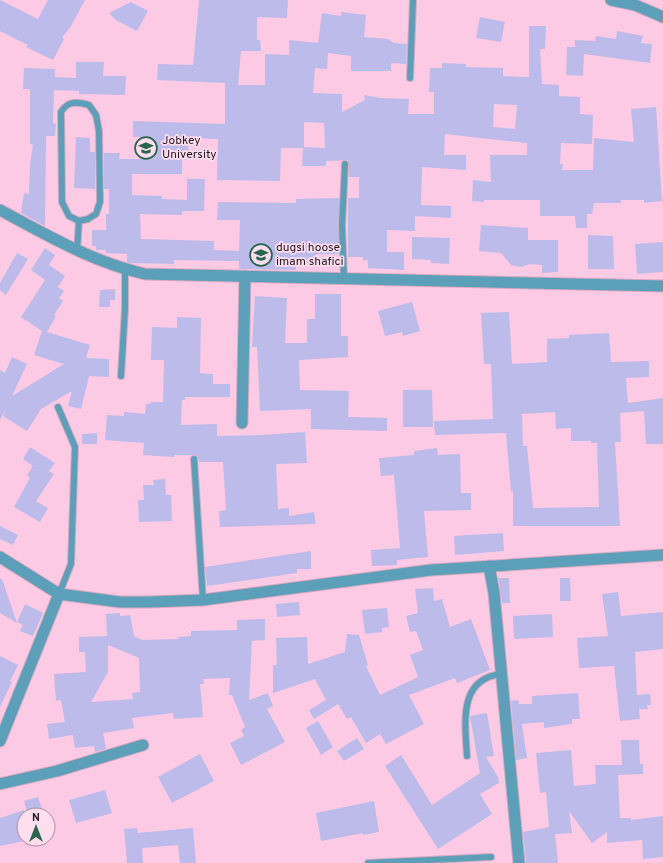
<svg xmlns="http://www.w3.org/2000/svg" width="663" height="863" font-family="Overpass,sans-serif">
<style>
.building{fill:#bcbbea;fill-rule:evenodd}
.lines{fill:none;stroke-linecap:round;stroke-linejoin:round}
.service-casing{stroke:#d6aac1;stroke-width:8}
.minor-casing{stroke:#d6aac1;stroke-width:13}
.service{stroke:#5b9fb9;stroke-width:6}
.minor{stroke:#5b9fb9;stroke-width:11}
.labels{text-anchor:middle;dominant-baseline:central;stroke-width:3.5;stroke-linejoin:round;paint-order:stroke}
.poi-label{font-size:12px;fill:#281720;stroke:#fddeee;text-anchor:start}
</style>
<rect width="100%" height="100%" fill="#fccae4"/>
<path class="building" d="M0 0 38 19 48 0H85L70 28 62 37 64 39 53 60 26 47 28 45 0 31Z
M199 0H288L287 18 257 17V40H260L261 51H241L238 85H265V54L289 55V40L318 43 322 13 341 16V12L366 15 364 37 388 39 394 43 407 44 406 64 391 63V71H351V56L328 53 327 69 315 68 313 93 342 94V112L365 100 364 95 381 98 409 99 408 114H434V92H429L430 68H442V63L466 64V67L503 68V76L529 77V26H546L545 49H540L542 84 559 85V96L580 97V114L593 115 592 144 561 143 560 164H563L562 170H593L594 138 634 142 631 109 656 107 662 201 644 203V200H621V203H594L592 214H587V228H576L575 216H540V200H484V202L472 201 473 180 491 182 490 155H527V143L445 134 444 155H466V170L422 167 421 205 451 206V218L415 216V231L387 230V252H404V270L368 268V260H363V257H348V198H359V177H349V164L348 160 326 161V166H302L303 148H281L280 181 217 180 218 139 188 138 189 157H182V174H132V195L162 196V199L187 200V179H205L204 211H182V215L140 214 141 239 214 241V250L239 251 240 220H217L218 202 296 203V199L339 198V254H316V263H296V270L239 269V261L174 260V264L129 263 127 262V254L106 253V250H96V246H92V230H106V214H109V189H104V153H120L119 159H149L150 137H133V121L225 124V83L157 80 158 64 193 65ZM494 104 517 105 515 129 493 127ZM304 122 324 123 325 148 304 147Z
M131 2 148 11 137 31 116 20 109 13Z
M480 17 505 22 501 42 476 38Z
M617 31 643 36 641 43 652 44 650 63 584 54 583 76 566 75 567 47H575V40L595 41 596 36 616 39Z
M76 62H104L103 76H126L125 95 79 94V91L54 90 53 123 56 124 55 136H46L45 226 21 213 24 193 29 194 30 164 33 145 30 144V89H23L24 68 55 69V77L76 78Z
M76 137 90 138V152H95V189L74 188Z
M481 225 528 228V240H558V272L542 273V265L529 264 522 267 515 266 511 265 501 253 479 251Z
M588 235 613 236 614 269H588Z
M412 237 450 238 449 264 431 263V260L412 259Z
M663 242V272L637 274 635 244Z
M45 248 55 255 49 265 65 276 58 287 64 291 59 298 63 301 54 315 56 316 47 332 90 345 86 358 109 359V377L89 376 81 409 68 406 72 391 41 409 27 431 3 416 5 413 4 412 0 420V370L5 373 12 357 27 364 12 396 64 364 34 355 42 331 21 317 45 280 31 270Z
M17 253 28 259 6 295 0 290V283Z
M115 289V300H110V307H99L100 290Z
M315 294H341V336H348V357L299 360 300 390 349 391 348 417 387 418V431L311 429V409L260 411 257 347H252L255 296 287 298 285 343H307V319H315Z
M412 302 420 331 403 336 402 332 385 336 378 311Z
M509 312 512 364 547 362V339L569 338V335L609 333 611 362 649 361V377L626 378 628 403 663 398V444H646L644 411 620 413 621 442H615L620 526H513V491L511 492 506 433 435 435 434 421 493 419 491 364H484L481 313ZM555 412 556 429 571 428V441H591V443H597L599 507 533 508 527 446H523L522 414Z
M177 317 201 318 200 373 213 374V384H230V397H185V400H182L181 425 217 424V436L262 435 305 432 307 463 276 464 278 509 289 508V516L314 512 316 524 220 527 219 511 226 510 223 462H199L198 457 194 455H174V457L143 455 144 443 105 440 107 415 124 416V412L145 414 146 404H150L151 402H163L164 360H151L152 327 177 328Z
M403 390H432L433 427H403Z
M97 433V444H82V434Z
M30 447 55 463 49 471 54 474 36 501 48 508 40 522 14 507 30 478 27 475 33 466 23 459Z
M437 448 438 455 460 454 461 493H471V510L424 511 428 557 397 560V565L372 566 371 550 400 548 394 475 381 476 379 458 414 455V451Z
M165 479 166 495H171L172 521 139 522 138 500H144L143 485H154L153 480Z
M0 526 18 535 13 545 0 539Z
M503 533 504 551 455 555 454 536Z
M311 551V569H297V573L207 586 205 567Z
M498 578H509L510 603H502Z
M560 578H570L571 601H560Z
M0 579H2L17 623 0 613Z
M433 588 434 601 442 599 450 627 471 619 490 670 457 683 455 678 409 695 424 724 386 744 380 734 366 743 351 717 347 719 338 704 314 719 309 710 326 700 315 679 273 693V665H277L276 638 307 637 308 664 345 652 347 634 359 635 368 665 366 666 380 695 418 677 410 655 423 650 416 631 410 632 406 616 418 613 415 589Z
M618 592 621 616 663 612V649L635 652 637 695 650 694 651 705H647L648 709H639L640 719 620 721 614 666 579 668 577 638 608 636 602 594Z
M299 602 300 615 277 617 276 604Z
M25 604 43 613 33 636 20 631 23 625 17 622Z
M387 608 389 627 382 628V632L365 634 362 610Z
M120 613V616L130 615 134 636 142 640 178 639V637L191 636V631L237 630V620L265 619V640L252 641 249 700 268 693 273 706 267 709 285 742 241 765 230 743 244 736 241 730 245 727 232 695H229L230 678 203 679 204 684H200L203 717 174 719 173 713 132 718 134 728 103 733 106 749 95 752 94 746 75 748 73 735 49 739 47 724 65 722 61 700 56 701 54 674 86 672 85 652H79V637L107 636 106 614ZM108 645 139 658 140 692 132 693 133 699 91 702 108 672Z
M552 614 553 637 514 639 513 616Z
M0 656 18 665 10 681 12 682 0 707Z
M578 693 580 719H572V724L544 728V722L522 724 527 758 516 760 511 701 518 700 519 704H532V696Z
M487 713 494 756 486 757 498 777 499 783 480 794 492 814 438 849 385 766 401 755 432 805 480 773 470 716Z
M318 721 333 747 321 755 306 728Z
M357 738 364 749 344 761 337 751Z
M621 740H639L640 764H643V774L618 775 620 818H631V820L663 816V857L643 859 642 840 607 843V832L592 843 569 811 572 833 555 834 558 863H526L523 832 549 827 546 792 540 793 536 753 571 750 574 786 596 784 595 765H622Z
M200 754 214 781 172 803 158 777Z
M105 790 112 813 76 823 69 800Z
M38 797 44 815H28L24 801Z
M374 801 379 832 363 835V833L321 841 316 813Z
M24 810V841L0 846V818Z
M137 828 138 833 193 828 196 863H180L178 845 142 848 143 863H127L124 829Z"/>
<g class="lines">
<g class="service-casing">
<path id="service" d="M410 78 413 0
M77 251 79 221 69 216 62 202 61 112C68 100 78 102 89 105L96 115 99 131 100 202 96 214 88 219 79 221
M344 279 342 225 345 164
M121 376 125 309V269
M58 407 75 447 71 564 59 594
M194 459 203 600
M467 756C465 723 458 678 502 674
M368 863 491 857"/>
</g>
<g class="minor-casing">
<path id="minor" d="M611 0 635 5 663 17
M0 210C47 235 92 262 145 274L663 286
M242 423 245 276
M0 557 59 594 120 602H149L203 600 431 570 663 555
M489 566 494 593 519 863
M0 741 59 594
M0 784 57 771 143 745"/>
</g>
<use href="#service" class="service"/>
<use href="#minor" class="minor"/>
</g>
<defs>
<g id="university-ring" transform="scale(1.15)"><circle r="9.5" fill="#fddeee" stroke="#29644d" stroke-width="1.5"/><path d="M0-5L7-2L0 1L-7-2ZM-4 1L0 2.5L4 1V4Q0 6-4 4Z" fill="#29644d"/></g>
<g id="school-ring" transform="scale(1.15)"><circle r="9.5" fill="#fddeee" stroke="#29644d" stroke-width="1.5"/><path d="M0-5L7-2L0 1L-7-2ZM-4 1L0 2.5L4 1V4Q0 6-4 4Z" fill="#29644d"/></g>
</defs>
<g fill-rule="evenodd">
<use href="#university-ring" x="146" y="148"/>
<use href="#school-ring" x="261" y="255"/>
</g>
<g class="labels">
<g class="poi-label">
<text x="162" y="141">Jobkey<tspan x="162" dy="14">University</tspan></text>
<text x="276" y="248">dugsi hoose<tspan x="276" dy="14">imam shafici</tspan></text>
</g>
</g>
<g transform="translate(36 827)"><circle r="19" fill="#fddeee" stroke="#a88e9c"/>
<path d="M0-3L7 15L0 10L-7 15Z" fill="#29644d"/>
<text y="-6" font-size="11" font-weight="bold" text-anchor="middle" fill="#281720">N</text>
</g>
</svg>
